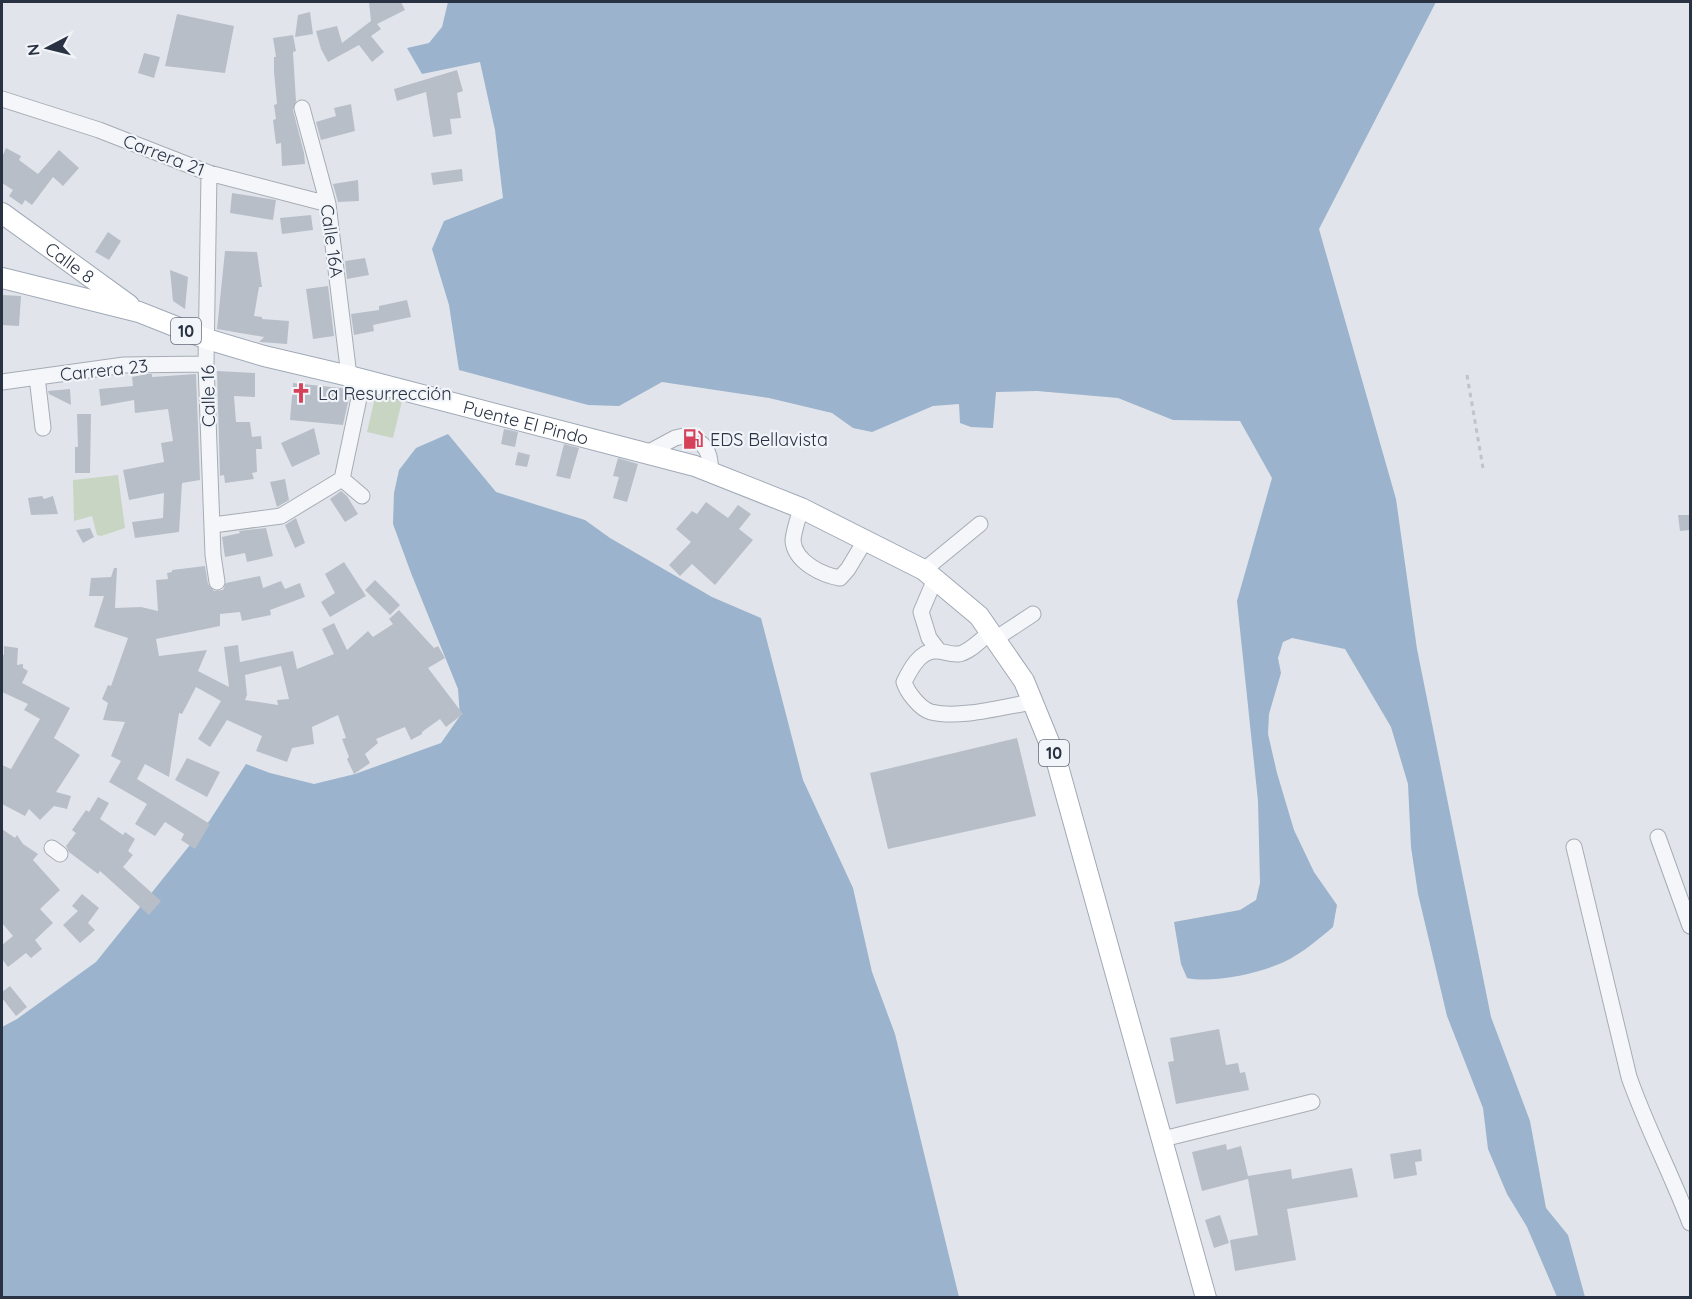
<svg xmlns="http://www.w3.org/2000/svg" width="1692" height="1299" font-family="Quicksand,sans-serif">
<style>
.green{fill:#c7d5c2}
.water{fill:#9bb3cc}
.building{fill:#b8bec8;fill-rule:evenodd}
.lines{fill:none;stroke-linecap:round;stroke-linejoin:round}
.minor-casing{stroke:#a6acb5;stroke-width:17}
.major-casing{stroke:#a0a9b7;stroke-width:22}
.path{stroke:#bfc3ca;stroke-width:3;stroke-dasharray:4.5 4.5;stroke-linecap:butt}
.minor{stroke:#f4f6f9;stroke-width:15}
.major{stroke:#fff;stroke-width:20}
.labels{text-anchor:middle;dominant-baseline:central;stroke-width:4.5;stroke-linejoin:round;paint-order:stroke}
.shield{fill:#f1f4f8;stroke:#656c79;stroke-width:1.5}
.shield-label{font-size:16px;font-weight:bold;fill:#293243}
.street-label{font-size:18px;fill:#293243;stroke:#f1f4f8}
.poi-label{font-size:18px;fill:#293243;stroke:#f1f4f8;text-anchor:start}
</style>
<rect width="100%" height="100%" fill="#e1e5eb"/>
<path class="green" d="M376 393 403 397 393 438 367 432Z
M118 475 125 528 101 536 97 535 92 516 74 521 73 480Z"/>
<path class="water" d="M448 2H1436L1319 229 1396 499 1417 649 1491 1017 1530 1121 1546 1208 1568 1235 1585 1297H1557L1527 1227 1507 1194 1488 1149 1483 1108 1447 1016 1418 894 1411 847 1408 784 1391 727 1345 649 1292 638 1283 642 1278 658 1281 673 1269 714 1268 734 1277 773 1294 830 1314 872 1337 905 1333 927C1315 942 1297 958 1274 966 1252 975 1210 983 1187 978L1181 964 1174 922 1240 910 1256 900 1260 883 1258 801 1237 601 1272 478 1240 421 1173 420 1118 398 1037 391 996 392 993 428 971 427 960 423 959 404 933 406 872 432 853 428 832 413 769 398 662 382 619 406 588 405 459 370 449 305 432 249 444 221 503 198 495 130 480 62 422 74 407 48 429 43 442 27Z
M448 434 496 492 585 520 610 538 712 597 761 618 803 780 853 888 872 972 895 1034 959 1297 2 1298V1027L17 1019 96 962 210 820 246 764 270 773 314 784 355 774 441 743 460 716 458 689 411 573 393 524 394 493 399 470 416 448Z"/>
<path class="building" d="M369 2H401L405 10 377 24 381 29 371 36 384 52 372 62 359 45 328 62 321 49 316 31 337 26 342 43 371 21Z
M310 12 313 34 295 37 298 15Z
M177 14 234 26 225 73 165 66Z
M293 35 296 51 293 52 296 101 293 110 304 153 305 164 282 166 281 143 276 144 273 120 276 119 274 105 277 104 274 72V57H276L273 38Z
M144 53 160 57 154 78 138 73Z
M457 70 463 91 457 93 461 118 450 119 452 134 433 137 426 92 397 101 394 89Z
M351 104 355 131 321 140 316 122 336 116 334 108Z
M6 148 21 156 19 160 38 174 59 150 79 168 63 186 53 177 32 205 25 200 22 205 9 196 13 190 2 183V157Z
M462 169 463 181 433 185 431 173Z
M358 180 359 201 338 202 333 184Z
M232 193 276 200 273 220 230 213Z
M311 215 313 230 282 234 280 218Z
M108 232 121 241 109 260 95 252Z
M225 251 257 252 262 287H259L254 316 262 317V319L289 321 287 344 260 342H259L264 337 217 329Z
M365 258 369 275 347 279 345 261Z
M170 270 188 277 185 309 173 301Z
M328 286 334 336 313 339 306 289Z
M2 295 21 296 19 326 2 325Z
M407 300 411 317 373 325 374 331 354 335 351 314 379 310V306Z
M217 371 255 373V397L234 396 236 422H250L252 437 261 436 262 449H256L257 472 252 473 254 479 225 483 224 475 220 476Z
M147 374H152V377L196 374 200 480 182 483 179 532 135 538 132 522 163 518 164 493 129 500 123 470 164 462 161 443 173 441 168 409 135 413 134 400 101 406 99 389 133 386 132 377Z
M293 383 351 389 343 425 290 420Z
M70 389 71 405 49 394 48 391Z
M77 414H91L90 473H75V447H78Z
M314 428 320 454 292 467 281 443Z
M504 429 518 432 515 447 501 444Z
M564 444 579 448 570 479 556 476Z
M518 452 530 455 527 467 515 465Z
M618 458 638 464 627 502 613 498 619 477 613 476Z
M285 479 289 500 277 507 270 482Z
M341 491 347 496 358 514 345 522 330 499Z
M42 496 44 499 53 496 58 514 31 515 28 498Z
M706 502 728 518 738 505 751 514 739 529 753 540 715 585 692 564 680 576 669 565 691 542 676 529 692 511 697 514Z
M1678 515H1690V530L1680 531Z
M296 518 305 543 295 548 285 525Z
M90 528 94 537 83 543 76 530Z
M266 528 273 556 247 562 245 553 225 557 222 537 240 533 239 531Z
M344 562 366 596 330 617 321 602 335 593 325 574Z
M205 566 208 584 214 591 223 590 226 583 260 576 263 588 281 581 285 589 300 583 305 597 270 610 271 615 242 621 240 612 220 614V626L156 639 159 656 207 650 198 671 229 687 224 647 238 645 240 662 293 651 297 669 334 654 322 629 334 623 347 650 368 631 373 637 393 624 389 619 399 610 434 648 438 646 445 658 428 668 463 714 446 727 440 719 422 732V734L411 740 405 727 376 739 378 743 365 754 370 763 354 774 347 759 349 757 342 739 346 738 338 715 312 727 314 744 292 748 287 762 256 751 262 736 227 720 210 747 198 739 221 701 196 687 182 714 179 713 169 777 145 764 137 779 210 824 195 849 181 840 184 834 165 822 155 836 135 824 147 804 109 782 121 761 111 756 125 722 103 720 108 703 102 699 108 685 111 686 128 638 94 627 104 596H89L91 578 111 577 114 568H117L115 608 141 607 158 611 156 580 168 579 167 573 172 572V570ZM281 666 289 699 277 700 278 705 245 700 247 695 245 675Z
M375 580 400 605 390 615 365 590Z
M4 646 18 648 17 665 23 664V668L28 671 22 683 70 708 54 738 80 755 56 792 71 796 67 809 54 806 40 820 29 809 25 816 2 804V765L11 769 40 719 24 710 28 704 2 692V655H4Z
M1017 738 1036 816 888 849 870 773Z
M187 758 220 772 207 797 175 780Z
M98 797 109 803 100 819 123 835 125 832 135 839 128 851 133 855 123 867 161 901 149 915 100 871 98 874 69 852 66 846 76 833 72 830 86 810 89 812Z
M2 829 15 838 17 835 23 844 38 854 33 860 60 890 40 909 53 923 35 940 42 949 31 958 26 953 8 967 2 959V945L13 936 2 923Z
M82 894 99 908 88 923 95 930 80 943 63 925 78 911 72 906Z
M10 986 27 1007 16 1016 2 998V992Z
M1219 1029 1226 1065 1238 1063 1240 1073 1245 1072 1249 1090 1176 1104 1168 1062 1174 1061 1170 1038Z
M1226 1144 1227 1150 1241 1146 1248 1176 1291 1169 1292 1179 1352 1168 1358 1197 1287 1209 1296 1260 1235 1271 1230 1240 1258 1235 1248 1179 1202 1191 1192 1152Z
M1421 1149 1422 1161 1415 1162 1417 1175 1394 1179 1390 1154Z
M1220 1215 1229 1243 1214 1248 1205 1220Z"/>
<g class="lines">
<g class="minor-casing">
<path id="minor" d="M2 99 99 130 209 173 328 204
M302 108 328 204 349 376
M209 173 206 364 213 555 217 582
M37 377 43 428
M2 382 124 365 206 364
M702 444C710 452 710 461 711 472
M647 453 675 438 684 436
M342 479 363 379
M342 479 362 496
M801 508C799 516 793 533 793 541 795 562 822 575 840 578L848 569 866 539
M213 525 281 516 342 479
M924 570 980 524
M935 579 921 612 929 638 939 651
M990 633C981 639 970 652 959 654 949 655 945 651 936 651 920 650 910 670 904 682 907 692 920 709 931 712 960 719 1002 707 1032 702
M995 639 1033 614
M1658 837 1690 926
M1574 847 1629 1077C1646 1126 1671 1173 1690 1223
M52 848 60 854
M1163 1139 1312 1102"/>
</g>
<g class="major-casing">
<g id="major">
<path id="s1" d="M2 213 129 305"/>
<path id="s2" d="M2 278 139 312 207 339 264 356 349 376 695 466 801 508 924 570 979 616 1024 681 1056 759 1206 1298"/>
</g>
</g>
<path class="path" d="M1467 375 1483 468"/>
<use href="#minor" class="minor"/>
<use href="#major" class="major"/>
</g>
<defs>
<g id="church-bare" transform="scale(1.62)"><path d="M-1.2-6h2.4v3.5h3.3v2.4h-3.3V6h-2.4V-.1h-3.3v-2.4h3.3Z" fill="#d54158" stroke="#f1f4f8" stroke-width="2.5" paint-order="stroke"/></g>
<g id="fuel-bare" transform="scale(1.62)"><path d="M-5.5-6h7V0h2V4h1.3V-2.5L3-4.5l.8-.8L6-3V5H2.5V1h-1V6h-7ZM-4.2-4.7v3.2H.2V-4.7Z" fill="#d54158" stroke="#f1f4f8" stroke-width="2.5" paint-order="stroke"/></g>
</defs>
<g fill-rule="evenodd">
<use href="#church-bare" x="301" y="393"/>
<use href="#fuel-bare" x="693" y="439"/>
</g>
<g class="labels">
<g class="shield">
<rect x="171" y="318" width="30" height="26" rx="4.5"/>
<rect x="1039" y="740" width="30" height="26" rx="4.5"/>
</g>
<g class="shield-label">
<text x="186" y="331">10</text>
<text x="1054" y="753">10</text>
</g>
<g class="street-label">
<text transform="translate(164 155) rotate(21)">Carrera 21</text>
<text transform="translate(332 241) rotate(82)">Calle 16A</text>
<text stroke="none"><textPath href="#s1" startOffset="84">Calle 8</textPath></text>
<text transform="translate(104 370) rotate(-6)">Carrera 23</text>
<text transform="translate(208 396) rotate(-91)">Calle 16</text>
<text stroke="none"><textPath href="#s2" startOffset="544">Puente El Pindo</textPath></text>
</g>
<g class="poi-label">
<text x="318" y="393">La Resurrección</text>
<text x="710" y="439">EDS Bellavista</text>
</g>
</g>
<rect width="1692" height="1299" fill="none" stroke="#293243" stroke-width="6"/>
<g transform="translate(48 48) rotate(263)" stroke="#f1f4f8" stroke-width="4.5" paint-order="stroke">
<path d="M0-4.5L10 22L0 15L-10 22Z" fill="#293243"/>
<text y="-9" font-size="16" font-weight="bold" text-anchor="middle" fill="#293243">N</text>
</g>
</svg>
